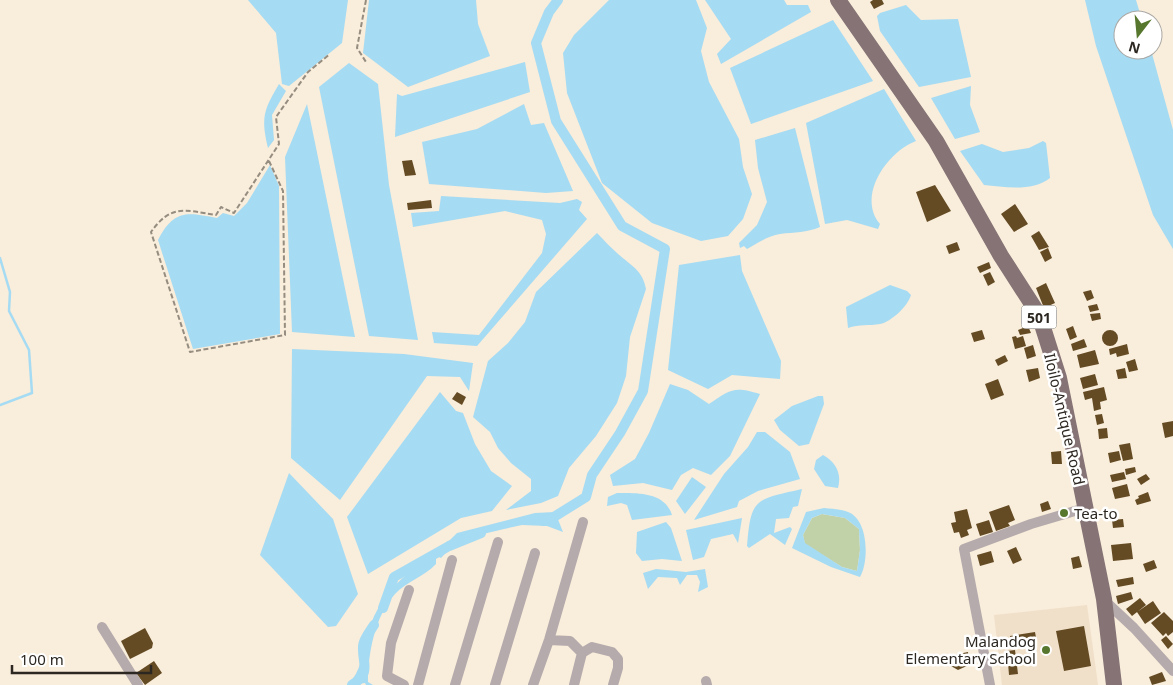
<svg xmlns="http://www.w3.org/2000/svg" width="1173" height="685" font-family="'Noto Sans',sans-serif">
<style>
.built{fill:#f1e0c9}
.green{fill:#c1d2a9}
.water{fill:#a5dbf3;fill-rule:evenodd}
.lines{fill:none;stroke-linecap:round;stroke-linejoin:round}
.stream{stroke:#a5dbf3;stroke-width:2.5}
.canal{stroke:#a5dbf3;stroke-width:10}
.building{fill:#644b24}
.path{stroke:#968d81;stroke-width:2;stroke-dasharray:5 2.5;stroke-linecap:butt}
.minor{stroke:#b6abac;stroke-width:10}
.primary{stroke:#857375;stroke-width:16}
.poi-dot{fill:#57772e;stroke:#fff;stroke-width:2}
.labels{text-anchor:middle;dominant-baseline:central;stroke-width:5;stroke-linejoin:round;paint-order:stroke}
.shield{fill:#fff;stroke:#6b6864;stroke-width:1}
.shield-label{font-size:14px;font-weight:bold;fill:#2c2721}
.street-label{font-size:15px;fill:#2c2721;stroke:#fff}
.poi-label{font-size:15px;fill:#2c2721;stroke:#fff;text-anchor:start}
</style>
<rect width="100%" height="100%" fill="#f9eddb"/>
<path class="built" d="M1087 605 1098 685H1002L994 615Z"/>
<path class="green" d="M822 514 845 518 859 529 860 550 857 571 842 567 805 544 803 535 812 518Z"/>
<path class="water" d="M248 0H348L342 43 289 86 282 84 276 33Z
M369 0H476L478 24 490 56 408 87 363 53Z
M609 0H696L707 28 701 51 709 82 739 139 743 167 752 194 743 219 728 236 701 241 652 223 602 183 567 93 563 53 574 35Z
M705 0H784L787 5H808L811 12 721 64 717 54 731 39Z
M1085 0H1136L1142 20H1123V50H1151L1173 130V249L1153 215 1096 46Z
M906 5 921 20 958 19 971 77 919 87 880 31 877 16 880 13Z
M833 20 873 81 751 124 730 68Z
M525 62 530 92 395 137 397 94 402 96Z
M349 63 378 84 389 185 418 340 369 336 319 87Z
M279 84 286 91 272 115 274 140 268 148C261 118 263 111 279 84Z
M971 86 970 105 980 132 955 139 931 98Z
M884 89 916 141C888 151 856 196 880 224L878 229 847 220 825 224 806 123Z
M307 104 355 337 292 332 285 157Z
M524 104 531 125 544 123 573 191 546 193 429 184 422 142 477 129Z
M795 128 820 227C806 233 795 232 780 234 768 236 757 243 747 249L744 246 740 248 739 243 757 225 767 202 758 168 755 140Z
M1043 141 1046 143 1050 178C1033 192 1004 187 984 185L960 151 982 144 1003 152 1029 148Z
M270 165 279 186 280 334 193 349 158 240C174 209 187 212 217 218L223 213 234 216 247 203Z
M441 196 560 203 577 199 582 202 579 210 587 219 477 346 434 343 432 332 479 335 542 253 546 234 542 220 505 211 413 227 411 213 439 211Z
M597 233C604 240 610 247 617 253 630 265 643 270 646 289L630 337 626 376 617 403 596 436 569 468 558 496 541 503 506 510 531 491V479L511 463 498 448 490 432 473 417 488 361 508 343 525 322 536 292Z
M740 255 742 271 781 361 780 379 732 375 708 389 668 370 679 265Z
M890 285 907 291 911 295C908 306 891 322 880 324 869 326 859 324 848 328L846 307Z
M292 349 404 354 473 363 469 391 460 377 427 376 340 500 291 458Z
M670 384 688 390 709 404C731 389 734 386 760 394L730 456 711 475 693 468 681 475 672 490 643 483 613 486 610 475 635 459 649 433Z
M440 392 456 411 463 413 475 444 491 471 512 486 492 511 461 518 368 574 347 517Z
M818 396H823L824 404 809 444 799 446 780 430 774 420 792 406Z
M757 432H765L790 452 800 479 758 491 739 501 737 507 694 520 724 474 748 447Z
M823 455C836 462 842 474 838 488L825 486 814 469 816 460Z
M289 473 333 519 358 594 336 626 328 627 260 555Z
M692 477 706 487 685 514 676 501Z
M802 489 798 506 793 507 789 518 776 519 774 533 790 527 792 529 785 545 770 534 749 548 747 546C751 497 755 500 802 489Z
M617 493C638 493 665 492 672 515L632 520 627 505 621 503 607 506 608 497Z
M824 508C832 509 841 509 848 512 869 520 869 562 860 577L831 567 792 548 806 512ZM822 514 845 518 859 529 860 550 857 571 842 567 805 543 803 535 812 518Z
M555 512 563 532 547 526 522 525 504 529 458 540 441 558 435 555 457 533 535 513Z
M742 518 738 543 733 534 711 539 704 557 693 560 686 530Z
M666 522 671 528 682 561 662 559 642 561 636 553 637 532Z
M436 557V564C424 577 407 581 395 594 375 616 368 653 368 682L373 685H366L365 683 348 685C361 671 363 654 367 636 377 599 402 572 436 557Z
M656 569 686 572 705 569 708 587 698 592 700 582 697 575H687L680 585 677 578 658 577 648 589 643 573Z"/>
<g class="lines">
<path class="stream" d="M0 258 10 292 9 311 29 350 32 393 0 405"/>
<path class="canal" d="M544 521 549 520 586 497 592 475 620 433 643 391 665 249 622 226 556 121 536 43 549 12 558 0
M383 608 394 577 449 546 481 533
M352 685C372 672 362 664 363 646 363 640 370 631 374 625"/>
</g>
<path class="building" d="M873 0H882L884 4 874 9 870 2Z
M412 160 416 175 405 176 402 161Z
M935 185 951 211 927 222 916 192Z
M431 200 432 208 408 210 407 203Z
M1015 204 1028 224 1014 232 1001 214Z
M1039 231 1049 247 1039 250 1031 236Z
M957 242 960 250 949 254 946 246Z
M1048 248 1052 258 1045 262 1040 252Z
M989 262 991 268 980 273 977 267Z
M990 272 995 282 988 286 983 275Z
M1046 283 1055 303 1044 308 1036 288Z
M1091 290 1094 298 1087 301 1083 292Z
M1097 304 1099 310 1090 312 1088 306Z
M1100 313 1101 319 1092 321 1090 314Z
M1028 326 1031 333 1020 335 1018 330Z
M1073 326 1077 337 1070 340 1066 329Z
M982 330 985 339 974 342 971 333Z
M1102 338a8 8 0 1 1 16 0a8 8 0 1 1-16 0Z
M1016 336 1017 338 1023 336 1026 346 1015 349 1012 337Z
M1084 339 1087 347 1073 351 1071 344Z
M1127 344 1129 354 1117 357 1116 353 1110 355 1109 349Z
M1033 345 1036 356 1027 359 1024 348Z
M1095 350 1099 364 1080 368 1077 355Z
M1005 355 1008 361 998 366 995 360Z
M1135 359 1138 370 1129 372 1126 362Z
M1038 368 1040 378 1029 382 1026 370Z
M1125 368 1127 378 1118 379 1116 370Z
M1095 374 1098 385 1083 389 1080 378Z
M998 379 1004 395 991 400 985 384Z
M1104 387 1107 400 1100 402 1101 409 1094 411 1092 398 1085 400 1083 392Z
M457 392 466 397 462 405 452 399Z
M1102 414 1104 423 1097 425 1095 415Z
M1173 421V436L1165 438 1162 423Z
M1107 428 1108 438 1099 439 1098 429Z
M1130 443 1133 459 1123 461 1119 445Z
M1061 451 1062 464H1052L1051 452Z
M1119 451 1121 460 1110 463 1108 453Z
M1135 467 1136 472 1126 475 1125 469Z
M1124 472 1126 479 1112 482 1110 475Z
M1146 474 1150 479 1141 485 1137 479Z
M1127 484 1130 496 1115 499 1112 488Z
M1148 492 1151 501 1137 505 1135 500 1139 498 1138 496Z
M1048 501 1051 509 1042 512 1040 504Z
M1009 505 1015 520 1008 523 1010 526 996 531 989 512Z
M967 509 972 528 967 530 969 535 961 538 959 532 954 533 951 523 956 522 954 512Z
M1123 519 1124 527 1113 528 1112 520Z
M989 520 993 532 980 536 976 524Z
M1131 543 1133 559 1113 561 1111 545Z
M1016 547 1022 560 1013 564 1007 551Z
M991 551 994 562 980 566 977 555Z
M1079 556 1082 567 1073 569 1071 558Z
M1154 560 1157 568 1146 572 1143 564Z
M1133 577 1134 584 1118 587 1116 580Z
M1131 592 1133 599 1118 604 1116 596Z
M1140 598 1146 605 1132 616 1126 609Z
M1153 601 1161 613 1145 624 1137 612Z
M1164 612 1173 621V632L1168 636 1166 633 1163 636 1151 623Z
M1084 626 1091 666 1064 671 1056 631Z
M145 628 153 643 152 648 130 659 121 641Z
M1035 632 1037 643 1011 646 1010 636Z
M1166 636 1173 644 1168 649 1161 640Z
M1015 650 1018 674 1009 675 1007 651Z
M968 652 969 665 958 670 951 666 949 656Z
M154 661 162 673 145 685 136 673Z
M1162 672 1166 681 1152 685 1149 677Z"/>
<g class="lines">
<path class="path" d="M366 0 357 48 366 62
M269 161 283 191 285 335 190 352 151 232C171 204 184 210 216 215L221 207 234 213 279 144 276 117 308 72 330 54"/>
<path class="minor" d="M1104 600 1134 628 1173 671
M102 627 138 685
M549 640 570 641 582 653
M706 681 707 685
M404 685 387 676 391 643 409 590
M418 685 452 560
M455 685 498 542
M495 685 535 553
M533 685 549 640 583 522
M574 685 582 653 592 647 612 652 618 659V668L613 685
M990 685 964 549 1031 524 1085 508"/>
<path class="primary" d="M838 0 936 141 1001 256 1039 315 1059 378 1104 599 1114 685"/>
</g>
<g class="poi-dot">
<circle cx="1064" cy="513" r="5"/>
<circle cx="1046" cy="650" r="5"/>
</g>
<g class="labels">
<rect class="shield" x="1021.5" y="305.5" width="35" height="23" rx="4"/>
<g class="shield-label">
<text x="1039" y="317">501</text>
</g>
<g class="street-label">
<text transform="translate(1065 419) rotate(77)">Iloilo-Antique Road</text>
</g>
<g class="poi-label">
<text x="1074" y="513">Tea-to</text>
<text x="1036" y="641" text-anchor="end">Malandog<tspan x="1036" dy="17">Elementary School</tspan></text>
</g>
</g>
<g transform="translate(1138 35) rotate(196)"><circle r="24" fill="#ffffff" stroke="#aba9a6"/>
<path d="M0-4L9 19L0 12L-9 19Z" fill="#57772e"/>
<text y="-8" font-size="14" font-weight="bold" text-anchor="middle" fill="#2c2721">N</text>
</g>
<path d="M12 665v8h139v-8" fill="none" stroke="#2c2721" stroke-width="2.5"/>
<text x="20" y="665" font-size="15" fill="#2c2721" stroke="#ffffff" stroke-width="4" paint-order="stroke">100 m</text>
</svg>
